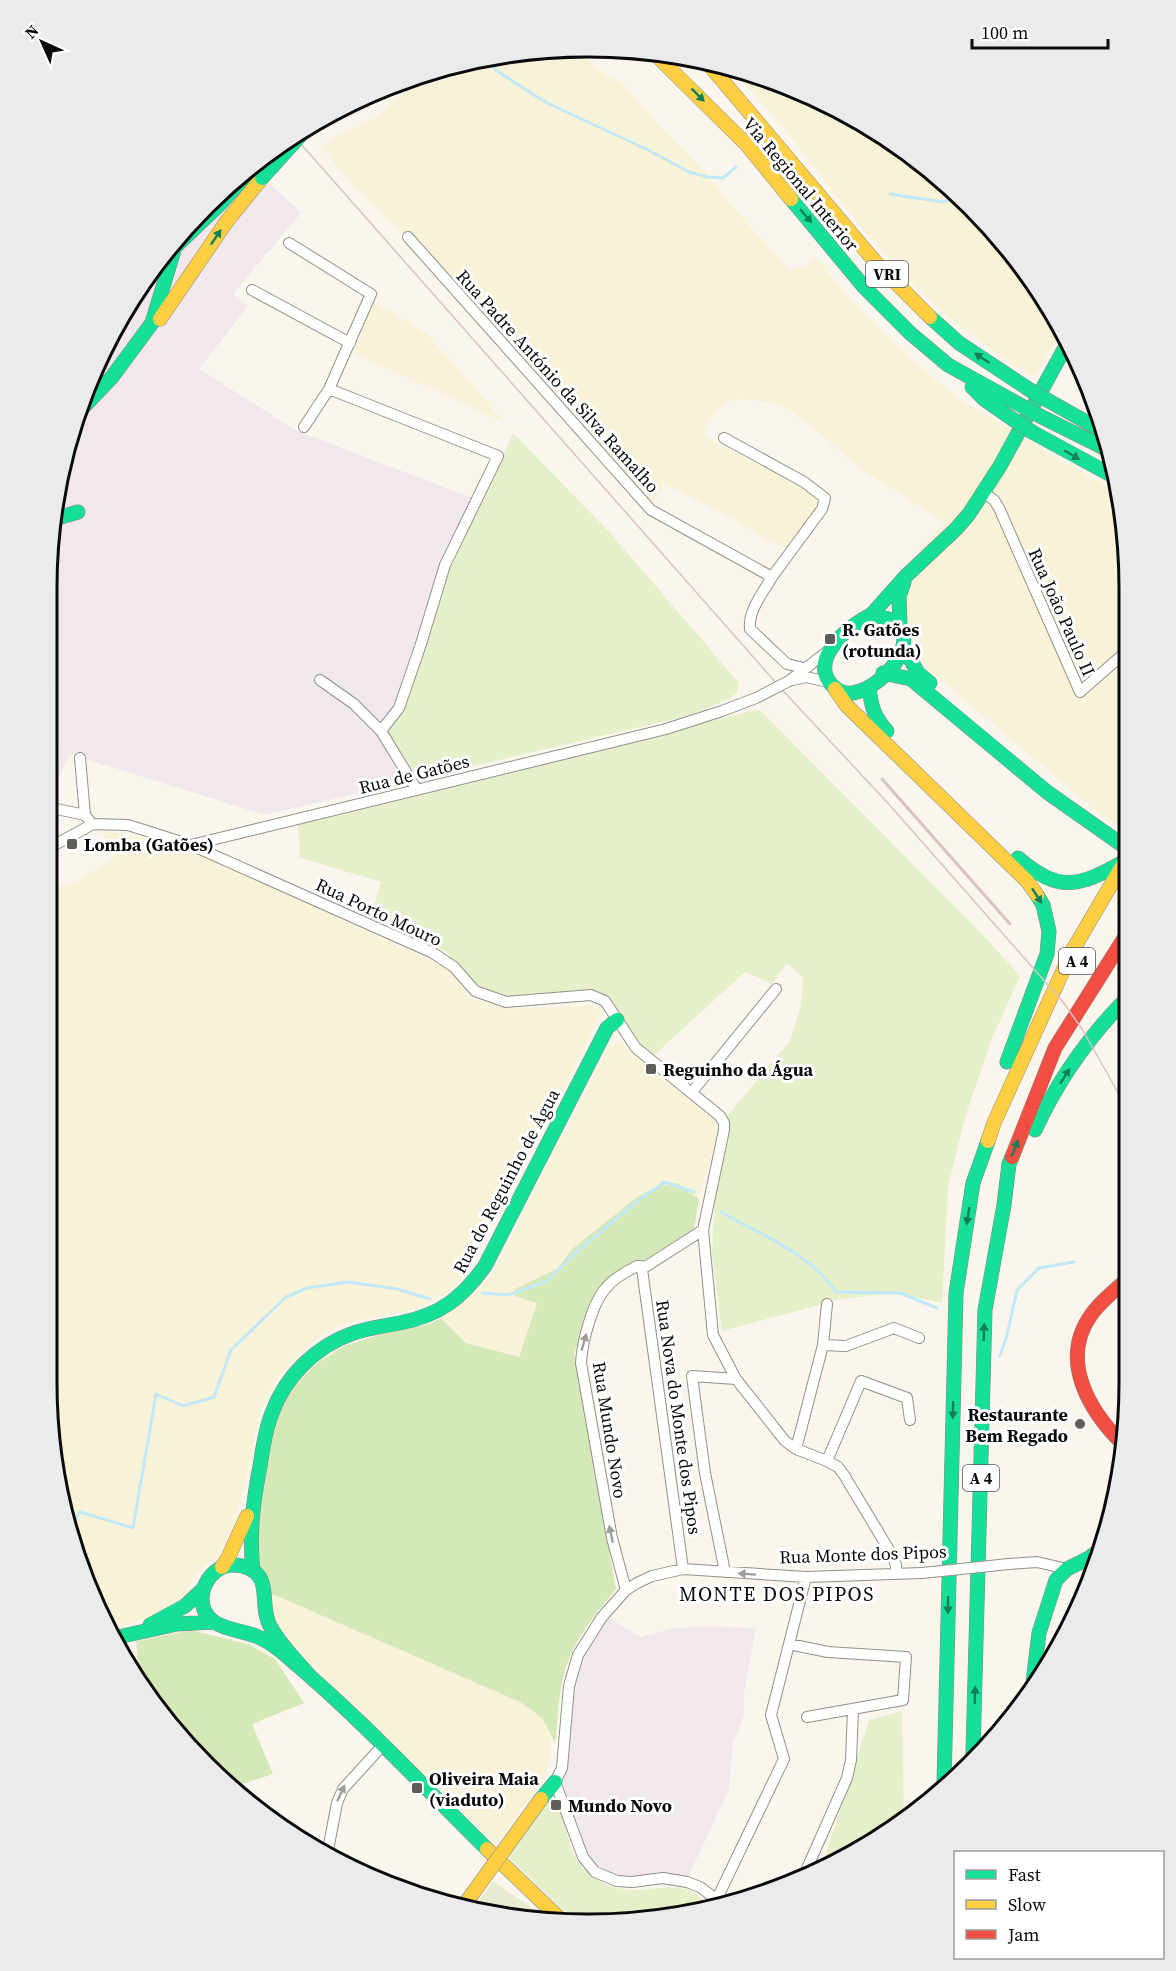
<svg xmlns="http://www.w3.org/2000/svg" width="1176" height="1971" font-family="'Source Serif 4',serif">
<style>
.industrial{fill:#f1e8ec}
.farmland{fill:#f8f3d8}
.green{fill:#e5f0cb}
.forest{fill:#d5e9b8}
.cemetery{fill:#e7ebd0}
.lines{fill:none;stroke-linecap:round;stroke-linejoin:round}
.stream{stroke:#c1e8f7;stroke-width:3}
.street-casing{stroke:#93918d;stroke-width:12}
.fast-casing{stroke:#898783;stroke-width:15}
.slow-casing{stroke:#898783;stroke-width:15}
.jam-casing{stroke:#898783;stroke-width:15}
.street{stroke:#fefefc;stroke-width:10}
.fast{stroke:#16e098;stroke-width:14}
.slow{stroke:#ffcf43;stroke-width:14}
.jam{stroke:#f24e42;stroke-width:14}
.tram{stroke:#d8c2c3;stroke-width:1.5}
.rail{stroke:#d8c2c3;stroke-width:3}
.street-bridge-casing{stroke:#93918d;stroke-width:12;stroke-linecap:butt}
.fast-bridge-casing{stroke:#898783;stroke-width:15;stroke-linecap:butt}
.slow-bridge-casing{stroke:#898783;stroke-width:15;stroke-linecap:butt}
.street-bridge{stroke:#fefefc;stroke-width:10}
.fast-bridge{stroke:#16e098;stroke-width:14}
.slow-bridge{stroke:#ffcf43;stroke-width:14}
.oneway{fill:#118059}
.oneway2{fill:#9d9d9c}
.poi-dot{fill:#5f5d5a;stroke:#fff;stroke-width:2}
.labels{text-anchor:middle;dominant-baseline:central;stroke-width:6;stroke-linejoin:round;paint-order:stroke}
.shield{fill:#fff;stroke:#545454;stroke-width:1.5}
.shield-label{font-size:16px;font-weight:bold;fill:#0b0b0b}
.street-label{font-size:18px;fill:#0b0b0b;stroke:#fff}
.poi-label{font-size:18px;font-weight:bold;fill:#0b0b0b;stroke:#fff;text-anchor:start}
.neighbourhood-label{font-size:20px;letter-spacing:1.5px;fill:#0b0b0b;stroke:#fff}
.rim{fill:none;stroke:#0b0b0b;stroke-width:3}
</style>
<rect width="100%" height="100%" fill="#faf6ed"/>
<path class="industrial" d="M269 183 301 213 233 294 248 306 199 369 297 431 483 502 449 566 403 709 388 732 419 779 265 815 70 754 49 797 47 796 48 552 75 414 138 287 205 206Z
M608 1617 640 1637 671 1629 699 1626 756 1628 744 1692V1716L733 1743 729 1789 688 1877 664 1874 632 1877 612 1873 597 1866 581 1843 562 1788 566 1768 576 1679 585 1650Z"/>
<path class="farmland" d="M581 47 595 68 605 75 620 81 664 131 700 166 729 203 789 270 808 264 815 256 849 299 907 356 958 398 1117 493 1128 552V827L1125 829 1104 818 928 669 919 657 907 619 882 592 944 523 942 521 858 467 816 430 785 406 760 401 746 400 738 399 723 404 708 419 703 434 706 437 816 496 819 502 812 512V515L792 543 786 548 767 541 747 527 664 483 653 506 414 245 348 180 321 147 339 135 375 118 408 88 430 73 483 57Z
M732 69 796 88 889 138 995 231 1057 318 1062 328 1037 374 1031 376 989 348 963 329 921 293 865 233 780 123Z
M373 302 426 333 505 423 354 353Z
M100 829 191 848 259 882 449 969 469 997 507 1009 595 1005 601 1014 472 1266 451 1290 430 1303 407 1311 351 1322 324 1334 298 1354 276 1379 261 1409 240 1504 228 1544 223 1553 206 1564 196 1575 180 1599 148 1617 114 1630 75 1557 47 1383V890L73 883 114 859 112 849Z
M621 1042 633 1055 714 1120 718 1131 699 1199 677 1183 656 1186 636 1198 571 1250 558 1268 515 1289V1296L537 1302 519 1357 466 1343 441 1318 473 1296 492 1274 609 1045Z
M270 1593 522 1703 542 1718 551 1738 550 1755 545 1777 496 1845 275 1628 269 1607Z"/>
<path class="green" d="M513 433 612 535 739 683 737 693 727 700 687 716 419 779 387 732 403 709 449 566 483 502Z
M759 709 980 932 1020 976 991 1041 965 1117 948 1187 942 1303 892 1293 842 1299 722 1331 712 1255 715 1191 729 1130 727 1116 790 1041 801 1005 803 978 787 963 772 984 745 972 652 1057 637 1045 612 1000 595 990 502 997 476 984 446 952 371 916 381 882 300 858 298 823Z
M902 1711 904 1820 823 1863 869 1720Z
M549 1802C566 1809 566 1836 572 1851 579 1866 590 1877 605 1884 615 1888 626 1890 637 1890 657 1889 695 1880 705 1905L588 1924 575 1922 508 1857 546 1804Z"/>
<path class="forest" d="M677 1183 699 1199 694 1229 643 1261 634 1262 595 1292 574 1354 616 1589C594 1616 571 1643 563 1678 558 1699 558 1722 555 1743L542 1718 522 1703 270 1593 253 1556 254 1527 274 1423 294 1386 317 1363 344 1346 382 1334 429 1324 441 1318 466 1343 519 1357 537 1303 515 1296V1289L558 1268 571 1250 636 1198 657 1186Z
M191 1630 248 1644 275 1659 304 1703 252 1724 273 1774 233 1787 158 1712 139 1676 136 1641Z"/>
<path class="cemetery" d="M493 1881 536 1911 542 1917 475 1906Z"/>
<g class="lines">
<path class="stream" d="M486 57 497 71 545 102 648 150 689 172 707 177 723 178 736 167
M890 194 943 202 955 196
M721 1212C762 1236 809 1252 836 1292L900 1293 937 1308
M482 1293 508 1295 547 1281 575 1253 640 1199 665 1182 694 1192
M1000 1356 1007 1335 1017 1290 1039 1268 1074 1262
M70 1527 80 1512 133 1528 156 1394 183 1406 214 1397 231 1350 286 1297 307 1288 348 1282 397 1289 430 1299"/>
<g class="street-casing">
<path id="street" d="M408 237 651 510 772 577C763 593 748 610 750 629L787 664 804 668
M289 243 371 294 329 389 304 427
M252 290 350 343
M329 389 498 456 445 565 421 644 399 708 381 731 417 790
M724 438 804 482 825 498 822 509 772 577
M983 492 994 500 999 508 1080 692 1128 650
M320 680 354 704 381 731
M792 680 806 677 828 682
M789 681 828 651
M80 758 85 815
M47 807 85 815 89 820
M191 845 666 729 722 711 756 698
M47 849 93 824 128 825 191 845 433 953 454 967 475 991 506 1002 591 995 605 1001 636 1048 720 1116 724 1123V1130L703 1230 713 1335 736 1379 785 1441 796 1449 827 1461 838 1467 844 1475 891 1553 896 1565V1574
M692 1092 776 989
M642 1269 683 1569
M823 1345 846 1346 894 1328 919 1338
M796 1449 823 1345 827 1304
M827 1461 861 1381 907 1398 910 1420
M1009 1564 1037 1562 1067 1569
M725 1572 705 1473 692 1376 736 1379
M626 1590 612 1538 581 1363C582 1343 592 1303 606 1288 613 1279 627 1271 637 1266H641L642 1269 703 1230
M789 1644 828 1652 906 1657 903 1700 807 1717
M244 1799 252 1804 254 1809
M328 1850 337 1803 343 1789 383 1745
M805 1873 847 1778 851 1760 853 1710
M716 1899 700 1887 687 1882 663 1878 632 1882 617 1881 595 1872 583 1857 555 1782 562 1768 569 1686 578 1655 602 1617 626 1590 637 1583 652 1576 683 1569 806 1577 922 1573
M715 1903 784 1759 771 1715 806 1577"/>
</g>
<g class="fast-casing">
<path id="fast" d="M791 199 864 287 910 333 948 365 1022 406
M930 317 959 343 1030 390
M972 387 984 399 1014 420
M1049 401 1104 432
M75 416 112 377 152 323 175 247 221 203 260 160
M1040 416 1108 450
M1032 432 1113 476
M54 519 78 512
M871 615 906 576 956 529 969 514 1000 466 1068 342
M871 615C938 622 887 689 852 693 844 694 836 690 831 684 809 659 849 625 871 615Z
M900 626 899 597 904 582
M904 648 918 673 930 683
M883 673 911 679 1047 792 1128 849
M869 687C871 706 874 717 887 731
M1018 858C1059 893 1079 887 1123 862
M1007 1062 1047 954 1049 931 1043 905 1037 895
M1035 1130C1058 1080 1089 1036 1128 997
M253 1571C249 1535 253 1502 260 1466 263 1448 265 1430 272 1413 285 1377 315 1347 351 1334 367 1328 384 1326 400 1323 440 1315 461 1299 485 1266L607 1028 617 1020
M150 1625 185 1606 202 1590
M118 1637 177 1624 213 1622
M310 1676C296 1660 280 1645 270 1626 258 1604 275 1574 242 1566 233 1564 224 1565 216 1571 208 1577 202 1588 202 1598 202 1629 235 1628 256 1636 269 1641 280 1650 290 1659 360 1718 422 1785 487 1849
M1032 1691 1039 1633 1056 1580 1067 1569 1089 1558 1102 1548
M973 1753 985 1310 1004 1205 1009 1164 1012 1157
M944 1784 956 1293 973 1183 988 1141
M541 1799 555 1782"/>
</g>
<g class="slow-casing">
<path id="slow" d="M654 53 747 145 791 199
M705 60 877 264 930 317
M160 319 227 221 262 178
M835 689 846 705 1027 881 1037 895
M988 1141 994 1123 1071 953 1128 856
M222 1567 228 1558 247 1516
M487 1849 561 1920"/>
</g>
<g class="jam-casing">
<path id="jam" d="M1012 1157 1055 1048 1128 932
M1123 1444C1089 1411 1059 1360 1091 1315 1101 1301 1115 1290 1128 1279"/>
</g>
<use href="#street" class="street"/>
<use href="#fast" class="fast"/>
<use href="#slow" class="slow"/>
<use href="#jam" class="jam"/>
<path class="tram" d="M293 135 786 694 886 801 1063 1002 1082 1029 1128 1110"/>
<path class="rail" d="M882 779 1010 924"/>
<g class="street-bridge-casing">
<path id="street-bridge" d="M756 698 789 681
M922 1573 1009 1564"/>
</g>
<g class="fast-bridge-casing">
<path id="fast-bridge" d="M262 178 308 127
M1030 390 1049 401
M1022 406 1040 416
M1014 420 1032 432"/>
</g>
<g class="slow-bridge-casing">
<path id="slow-bridge" d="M465 1904 541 1799"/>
</g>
<use href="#street-bridge" class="street-bridge"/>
<use href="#fast-bridge" class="fast-bridge"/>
<use href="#slow-bridge" class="slow-bridge"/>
</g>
<defs><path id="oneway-solid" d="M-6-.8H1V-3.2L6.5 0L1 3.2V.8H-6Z" transform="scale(1.5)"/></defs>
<g class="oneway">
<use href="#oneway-solid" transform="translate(698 95) rotate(45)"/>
<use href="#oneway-solid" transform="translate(806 216) rotate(50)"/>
<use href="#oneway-solid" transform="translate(216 237) rotate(-56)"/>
<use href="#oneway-solid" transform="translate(982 358) rotate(-146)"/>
<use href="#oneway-solid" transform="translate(1072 455) rotate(30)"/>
<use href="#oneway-solid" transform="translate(1037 896) rotate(57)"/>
<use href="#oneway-solid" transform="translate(1065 1076) rotate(-58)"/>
<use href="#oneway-solid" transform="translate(1015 1148) rotate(-68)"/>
<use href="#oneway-solid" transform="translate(968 1216) rotate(99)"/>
<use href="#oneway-solid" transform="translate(984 1332) rotate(-88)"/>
<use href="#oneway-solid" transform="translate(953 1410) rotate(91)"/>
<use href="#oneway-solid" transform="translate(948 1605) rotate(91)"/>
<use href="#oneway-solid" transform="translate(975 1695) rotate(-88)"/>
</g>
<g class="oneway2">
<use href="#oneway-solid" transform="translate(584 1342) rotate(-74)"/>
<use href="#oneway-solid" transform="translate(611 1534) rotate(-102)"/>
<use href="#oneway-solid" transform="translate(747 1574) rotate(-176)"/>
<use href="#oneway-solid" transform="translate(341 1793) rotate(-65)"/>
</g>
<g class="poi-dot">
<rect x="824" y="633" width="12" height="12" rx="3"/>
<rect x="66" y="838" width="12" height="12" rx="3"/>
<rect x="645" y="1063" width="12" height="12" rx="3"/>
<circle cx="1080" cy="1424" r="6"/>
<rect x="411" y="1782" width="12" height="12" rx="3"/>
<rect x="550" y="1799" width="12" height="12" rx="3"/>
</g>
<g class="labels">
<g class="shield">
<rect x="866" y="261" width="42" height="26" rx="4.5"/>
<rect x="1059" y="948" width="36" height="26" rx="4.5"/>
<rect x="963" y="1465" width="36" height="26" rx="4.5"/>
</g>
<g class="shield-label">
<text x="887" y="274">VRI</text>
<text x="1077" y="961">A 4</text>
<text x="981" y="1478">A 4</text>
</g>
<g class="street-label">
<text transform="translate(801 184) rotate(50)">Via Regional Interior</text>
<text transform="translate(558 381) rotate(48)">Rua Padre António da Silva Ramalho</text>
<text transform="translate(1062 612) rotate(66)">Rua João Paulo II</text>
<text transform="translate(414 774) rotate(-14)">Rua de Gatões</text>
<text transform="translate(379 912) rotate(25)">Rua Porto Mouro</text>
<text transform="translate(506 1181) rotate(-62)">Rua do Reguinho de Água</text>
<text transform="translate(679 1417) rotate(82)">Rua Nova do Monte dos Pipos</text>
<text transform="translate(610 1430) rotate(81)">Rua Mundo Novo</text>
<text transform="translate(863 1554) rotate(-2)">Rua Monte dos Pipos</text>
</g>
<g class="poi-label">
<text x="842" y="629">R. Gatões<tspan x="842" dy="21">(rotunda)</tspan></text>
<text x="84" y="844">Lomba (Gatões)</text>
<text x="663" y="1069">Reguinho da Água</text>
<text x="1068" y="1414" text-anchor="end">Restaurante<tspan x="1068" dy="21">Bem Regado</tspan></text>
<text x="429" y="1778">Oliveira Maia<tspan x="429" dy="21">(viaduto)</tspan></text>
<text x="568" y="1805">Mundo Novo</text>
</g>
<g class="neighbourhood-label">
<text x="777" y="1594">MONTE DOS PIPOS</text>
</g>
</g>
<path d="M0 0H1176V1971H0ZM588 57H588A531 531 0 0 1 1119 588V1383A531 531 0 0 1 588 1914H588A531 531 0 0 1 57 1383V588A531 531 0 0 1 588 57Z" fill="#ebebeb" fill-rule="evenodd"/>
<path class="rim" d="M588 57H588A531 531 0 0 1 1119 588V1383A531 531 0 0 1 588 1914H588A531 531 0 0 1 57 1383V588A531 531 0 0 1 588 57Z"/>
<rect x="954" y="1851" width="210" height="108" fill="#ffffff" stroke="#9d9d9d" stroke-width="1.5"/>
<rect x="966" y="1870" width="30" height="9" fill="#16e098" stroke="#9d9d9d" stroke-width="1.5"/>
<text x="1008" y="1881" font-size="18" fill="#0b0b0b">Fast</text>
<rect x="966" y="1900" width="30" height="9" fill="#ffcf43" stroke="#9d9d9d" stroke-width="1.5"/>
<text x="1008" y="1911" font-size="18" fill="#0b0b0b">Slow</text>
<rect x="966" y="1930" width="30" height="9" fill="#f24e42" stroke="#9d9d9d" stroke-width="1.5"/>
<text x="1008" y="1941" font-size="18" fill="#0b0b0b">Jam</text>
<g transform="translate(42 42) rotate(315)" stroke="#ffffff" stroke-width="4.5" paint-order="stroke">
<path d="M0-4.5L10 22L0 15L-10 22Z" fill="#0b0b0b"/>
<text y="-9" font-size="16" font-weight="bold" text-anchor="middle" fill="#0b0b0b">N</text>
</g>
<path d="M972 39v9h136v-9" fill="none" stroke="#0b0b0b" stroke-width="3"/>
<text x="981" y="39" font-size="18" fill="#0b0b0b" stroke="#ffffff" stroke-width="4.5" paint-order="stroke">100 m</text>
</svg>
